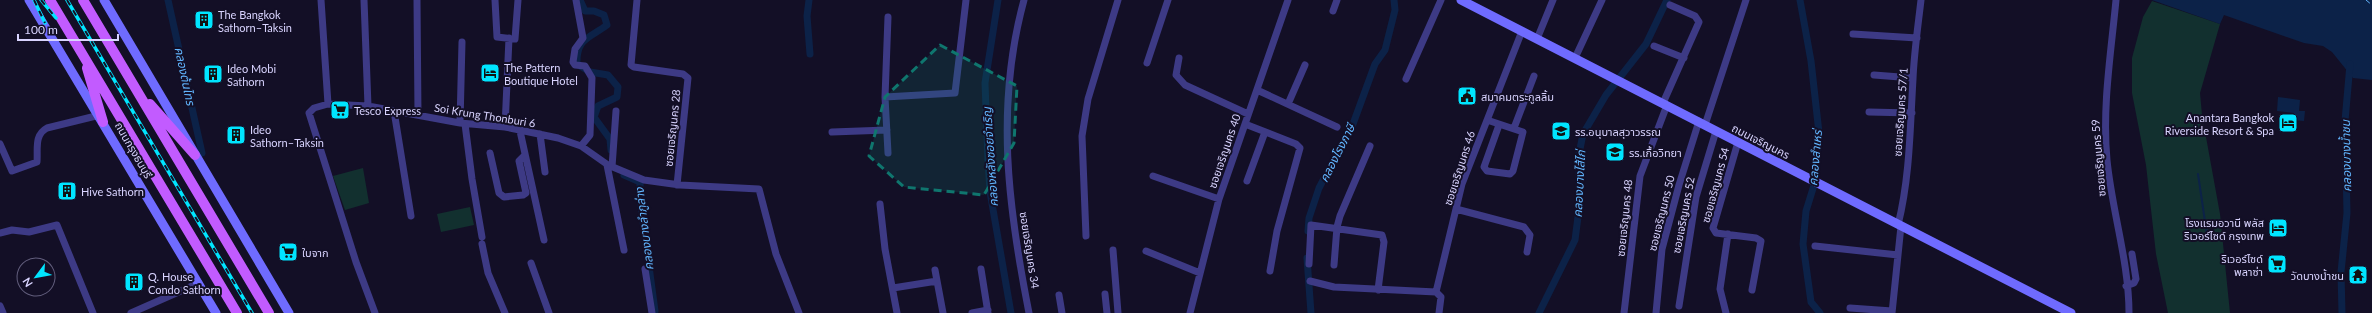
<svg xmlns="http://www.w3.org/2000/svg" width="2372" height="313" font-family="Lato,'Noto Sans Thai',sans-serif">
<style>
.green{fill:#12302f}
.water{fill:#0c2248}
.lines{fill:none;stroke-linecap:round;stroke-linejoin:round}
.stream{stroke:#0c2248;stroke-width:2}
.canal{stroke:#0c2248;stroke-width:7}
.ferry{stroke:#62b6ff;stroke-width:1;stroke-dasharray:5 4;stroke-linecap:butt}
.minor{stroke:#3d3a85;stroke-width:7}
.secondary{stroke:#6f6bff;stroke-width:9}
.primary{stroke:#c25bff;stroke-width:10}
.rail-casing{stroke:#00e5ff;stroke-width:3.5}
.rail{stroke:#130f26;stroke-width:2;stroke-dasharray:6;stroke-linecap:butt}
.marked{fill:#0f766e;fill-opacity:0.2;stroke:#0f766e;stroke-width:3;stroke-dasharray:8 5;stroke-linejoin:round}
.labels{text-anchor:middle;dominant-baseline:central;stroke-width:4;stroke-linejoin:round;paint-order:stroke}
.poi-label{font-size:11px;fill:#d9d4ff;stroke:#130f26;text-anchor:start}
.street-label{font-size:11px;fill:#d9d4ff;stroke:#130f26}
.water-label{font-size:12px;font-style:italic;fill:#62b6ff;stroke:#130f26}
</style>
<rect width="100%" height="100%" fill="#130f26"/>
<path class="green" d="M2152 1 2220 24 2200 93 2202 115 2220 214 2230 313H2168L2156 254 2146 165 2132 93V58L2143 17Z
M363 168 369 203 345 210 333 176Z
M470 207 474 225 441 232 437 214Z"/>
<path class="water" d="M2152 0H2372V80L2353 78 2332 52 2323 46 2304 43 2224 15 2220 24Z
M2278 97 2300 100 2299 111H2305L2304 121 2293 120 2294 113 2277 111Z"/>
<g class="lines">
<path class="stream" d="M2198 174 2207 235"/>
<path class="canal" d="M168 0 202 153
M580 0 585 11H594L604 15 607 25C590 38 576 38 577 64L590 72 608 75 618 87 617 97 598 106 594 117 610 139 611 150
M809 0 807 16 810 54
M998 0 985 83 988 160 990 192 1011 313
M1800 0 1811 61 1819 133 1815 182 1806 211 1803 244 1811 302 1820 313
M624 175 640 182V199L655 311
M1308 231 1309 218 1319 188 1353 124 1375 64 1385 50 1395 10 1394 0
M1307 258 1311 313
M1539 313 1575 240 1579 209V154L1583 134 1606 95 1646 44 1667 0
M2342 313 2341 272 2347 213 2345 121 2350 64"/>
<path class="ferry" d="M2366 0 2372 5"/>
<path class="minor" d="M321 0 328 104
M364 0 368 106
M417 0 418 114
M495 0 497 37 515 39 518 0
M576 0 583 38 575 49 573 62 575 65 585 66 592 78 590 135 581 146
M637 0 631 65 634 67 683 74 688 78 677 185
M1024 0C995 106 1008 207 1029 313
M2116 0C2111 53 2102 107 2107 160 2112 211 2129 262 2129 313
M1333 11 1337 0
M888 17 885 97 888 153
M1853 34 1917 38
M1537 39 1553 0
M1654 46 1684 58
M1179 58 1176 75 1185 85 1248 114
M1575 58 1602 0
M1147 63 1168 0
M1874 75 1913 78
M1406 79 1441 0
M1257 90 1337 127
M885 97 955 93 966 0
M1663 103 1699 22 1695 16 1670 5
M1288 104 1305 65
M394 111 411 216
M1869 112 1912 113
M1487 120 1523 132 1513 171 1510 174 1487 171 1484 167 1499 125
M460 123 462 42
M465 124 472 179 482 237
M1245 124 1296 144 1300 148 1277 231 1270 271
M1705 125 1746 0
M505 127 509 38
M1514 128 1534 76
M520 131 544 240
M832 132 887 130
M540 134 545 172
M1738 142 1713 228 1716 233 1756 238 1761 241 1752 290
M0 144 12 171 37 162C38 149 34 135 47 128L100 115
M490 153 499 193 504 197 523 195 526 193 519 161 525 155
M607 165 624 250
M612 167 616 111
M1153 176 1219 199
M1247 181 1265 132
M880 204 885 249 897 313
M1456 209 1524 227 1530 235 1527 252
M1898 225C1910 177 1910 128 1913 79 1914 53 1918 26 1921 0
M0 233 12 230 29 232 57 225 93 313
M1086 236 1082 136 1088 99 1118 0
M482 244 488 273 505 313
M1815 246 1898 255
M1113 250 1118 313
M1146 251 1200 273
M531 263 549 313
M1309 264 1311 225 1382 235 1384 242 1378 290
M1334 265 1337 227 1340 216 1370 146
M645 269 652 313
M981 269 988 313
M935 270 943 313
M1310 281 1334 287 1436 292
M2126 286 2134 283 2136 279 2132 254
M893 288 937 281
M1436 292 1462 184 1522 31
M1436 292 1441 297 1439 313
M1105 294 1107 313
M1059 295 1062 313
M0 306 3 313
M1679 306 1696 197 1716 131
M1850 308 1892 311
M131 313 199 283
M375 313 356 262 309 113 314 108 328 104 368 106 460 123 505 127 558 138 581 146 608 165 644 180 680 185 759 189 776 254 799 313
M972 313 988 310
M1190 313 1219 199 1288 0
M1624 313 1640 176 1667 105
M1656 313 1662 249 1679 185 1699 121
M1726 313 1720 289 1728 234
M1892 313 1901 226"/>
<path class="secondary" d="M29 0 216 313
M104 0 289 313
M1461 0 2071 313"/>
<path class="primary" d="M50 0 237 313
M83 0 269 313
M87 68 103 122
M150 104 195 155"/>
<g class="rail-casing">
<path id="rail" d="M34 0 45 23
M41 0 56 18
M67 0 252 313"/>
</g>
<use href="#rail" class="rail"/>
</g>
<path class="marked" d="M940 45 1017 86 1014 143 984 195 904 187 869 156 885 97Z"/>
<defs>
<g id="building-square" transform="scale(1)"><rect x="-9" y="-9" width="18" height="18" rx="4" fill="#00e5ff" stroke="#130f26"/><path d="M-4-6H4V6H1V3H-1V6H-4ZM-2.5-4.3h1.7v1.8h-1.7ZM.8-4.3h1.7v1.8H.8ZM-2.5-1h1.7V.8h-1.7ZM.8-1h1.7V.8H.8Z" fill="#111"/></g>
<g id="hotel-square" transform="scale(1)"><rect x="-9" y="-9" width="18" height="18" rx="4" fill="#00e5ff" stroke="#130f26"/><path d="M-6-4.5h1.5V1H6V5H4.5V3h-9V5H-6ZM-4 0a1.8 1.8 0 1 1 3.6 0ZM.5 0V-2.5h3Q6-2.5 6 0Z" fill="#111"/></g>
<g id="civic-square" transform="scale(1)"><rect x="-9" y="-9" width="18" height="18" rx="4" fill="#00e5ff" stroke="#130f26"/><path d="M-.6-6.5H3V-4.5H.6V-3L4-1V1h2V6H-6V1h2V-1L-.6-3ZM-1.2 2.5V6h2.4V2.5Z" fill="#111"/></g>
<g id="supermarket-square" transform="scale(1)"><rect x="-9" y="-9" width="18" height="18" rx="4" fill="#00e5ff" stroke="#130f26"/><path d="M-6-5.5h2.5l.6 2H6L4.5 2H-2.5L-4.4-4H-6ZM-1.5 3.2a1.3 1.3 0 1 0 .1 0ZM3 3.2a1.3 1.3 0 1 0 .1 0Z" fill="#111"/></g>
<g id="school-square" transform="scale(1)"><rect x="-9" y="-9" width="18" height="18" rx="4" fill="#00e5ff" stroke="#130f26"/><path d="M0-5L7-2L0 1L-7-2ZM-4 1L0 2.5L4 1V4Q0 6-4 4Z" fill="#111"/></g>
<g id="temple-square" transform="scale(1)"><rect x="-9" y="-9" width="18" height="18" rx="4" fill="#00e5ff" stroke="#130f26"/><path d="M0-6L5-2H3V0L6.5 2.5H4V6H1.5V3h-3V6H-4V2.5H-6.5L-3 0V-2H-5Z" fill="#111"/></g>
</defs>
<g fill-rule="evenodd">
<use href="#building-square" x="204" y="20"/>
<use href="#hotel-square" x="490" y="73"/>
<use href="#building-square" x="213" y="74"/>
<use href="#civic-square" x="1467" y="96"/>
<use href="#supermarket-square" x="340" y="110"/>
<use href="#hotel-square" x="2288" y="123"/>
<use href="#school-square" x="1561" y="131"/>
<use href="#building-square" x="236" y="135"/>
<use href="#school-square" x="1615" y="152"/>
<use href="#building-square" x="67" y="191"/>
<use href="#hotel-square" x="2278" y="228"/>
<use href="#supermarket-square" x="288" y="252"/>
<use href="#supermarket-square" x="2277" y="264"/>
<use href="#temple-square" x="2358" y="275"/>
<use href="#building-square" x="134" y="282"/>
</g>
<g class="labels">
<g class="poi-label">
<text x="218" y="14">The Bangkok<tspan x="218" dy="13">Sathorn–Taksin</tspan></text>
<text x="504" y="67">The Pattern<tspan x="504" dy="13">Boutique Hotel</tspan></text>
<text x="227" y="68">Ideo Mobi<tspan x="227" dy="13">Sathorn</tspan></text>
<text x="1481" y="96">สมาคมตระกูลลิ้ม</text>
<text x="354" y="110">Tesco Express</text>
<text x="2274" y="117" text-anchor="end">Anantara Bangkok<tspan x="2274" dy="13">Riverside Resort &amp; Spa</tspan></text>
<text x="250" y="129">Ideo<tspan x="250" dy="13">Sathorn–Taksin</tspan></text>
<text x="1575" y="131">รร.อนุบาลสุวาวรรณ</text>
<text x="1629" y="152">รร.เกื้อวิทยา</text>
<text x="81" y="191">Hive Sathorn</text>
<text x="2264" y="222" text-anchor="end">โรงแรมอวานี พลัส<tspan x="2264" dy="13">ริเวอร์ไซด์ กรุงเทพ</tspan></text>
<text x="302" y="252">ใบจาก</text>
<text x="2263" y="258" text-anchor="end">ริเวอร์ไซด์<tspan x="2263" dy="13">พลาซ่า</tspan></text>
<text x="2344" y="275" text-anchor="end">วัดบางน้ำชน</text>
<text x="148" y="276">Q. House<tspan x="148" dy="13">Condo Sathorn</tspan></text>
</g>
<g class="street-label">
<text transform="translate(1900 112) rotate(-86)">ซอยเจริญนคร 57/1</text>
<text transform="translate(485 115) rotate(9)">Soi Krung Thonburi 6</text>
<text transform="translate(672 128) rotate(-84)">ซอยเจริญนคร 28</text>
<text transform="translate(1761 141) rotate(27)">ถนนเจริญนคร</text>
<text transform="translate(134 150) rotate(60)">ถนนกรุงธนบุรี</text>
<text transform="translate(1224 151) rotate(-71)">ซอยเจริญนคร 40</text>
<text transform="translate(2098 158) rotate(-95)">ซอยเจริญนคร 59</text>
<text transform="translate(1459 168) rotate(-72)">ซอยเจริญนคร 46</text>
<text transform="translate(1715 185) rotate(-75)">ซอยเจริญนคร 54</text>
<text transform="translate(1661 213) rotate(-76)">ซอยเจริญนคร 50</text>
<text transform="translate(1683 215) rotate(-79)">ซอยเจริญนคร 52</text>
<text transform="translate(1624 218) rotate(-84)">ซอยเจริญนคร 48</text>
<text transform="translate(1030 250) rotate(81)">ซอยเจริญนคร 34</text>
</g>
<g class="water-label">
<text transform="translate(185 76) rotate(78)">คลองต้นไทร</text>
<text transform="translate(1337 153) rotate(-63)">คลองโรงภาษี</text>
<text transform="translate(2346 156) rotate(-91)">คลองบางน้ำชน</text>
<text transform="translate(990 157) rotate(-94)">คลองหลังซอยจำเริญ</text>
<text transform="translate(1815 158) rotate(-85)">คลองสำเหร่</text>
<text transform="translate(1579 184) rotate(-87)">คลองบางไส้ไก่</text>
<text transform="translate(644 229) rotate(-97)">คลองบางลำภูล่าง</text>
</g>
</g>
<g transform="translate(36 277) rotate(238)"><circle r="19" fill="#130f26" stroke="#625e7d"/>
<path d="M0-3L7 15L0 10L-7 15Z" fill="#00e5ff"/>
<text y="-6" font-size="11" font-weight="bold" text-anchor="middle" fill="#d9d4ff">N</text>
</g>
<path d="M18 34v6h100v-6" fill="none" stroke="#d9d4ff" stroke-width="2"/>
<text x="24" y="34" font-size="12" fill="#d9d4ff" stroke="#130f26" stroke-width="3" paint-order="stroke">100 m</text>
</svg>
